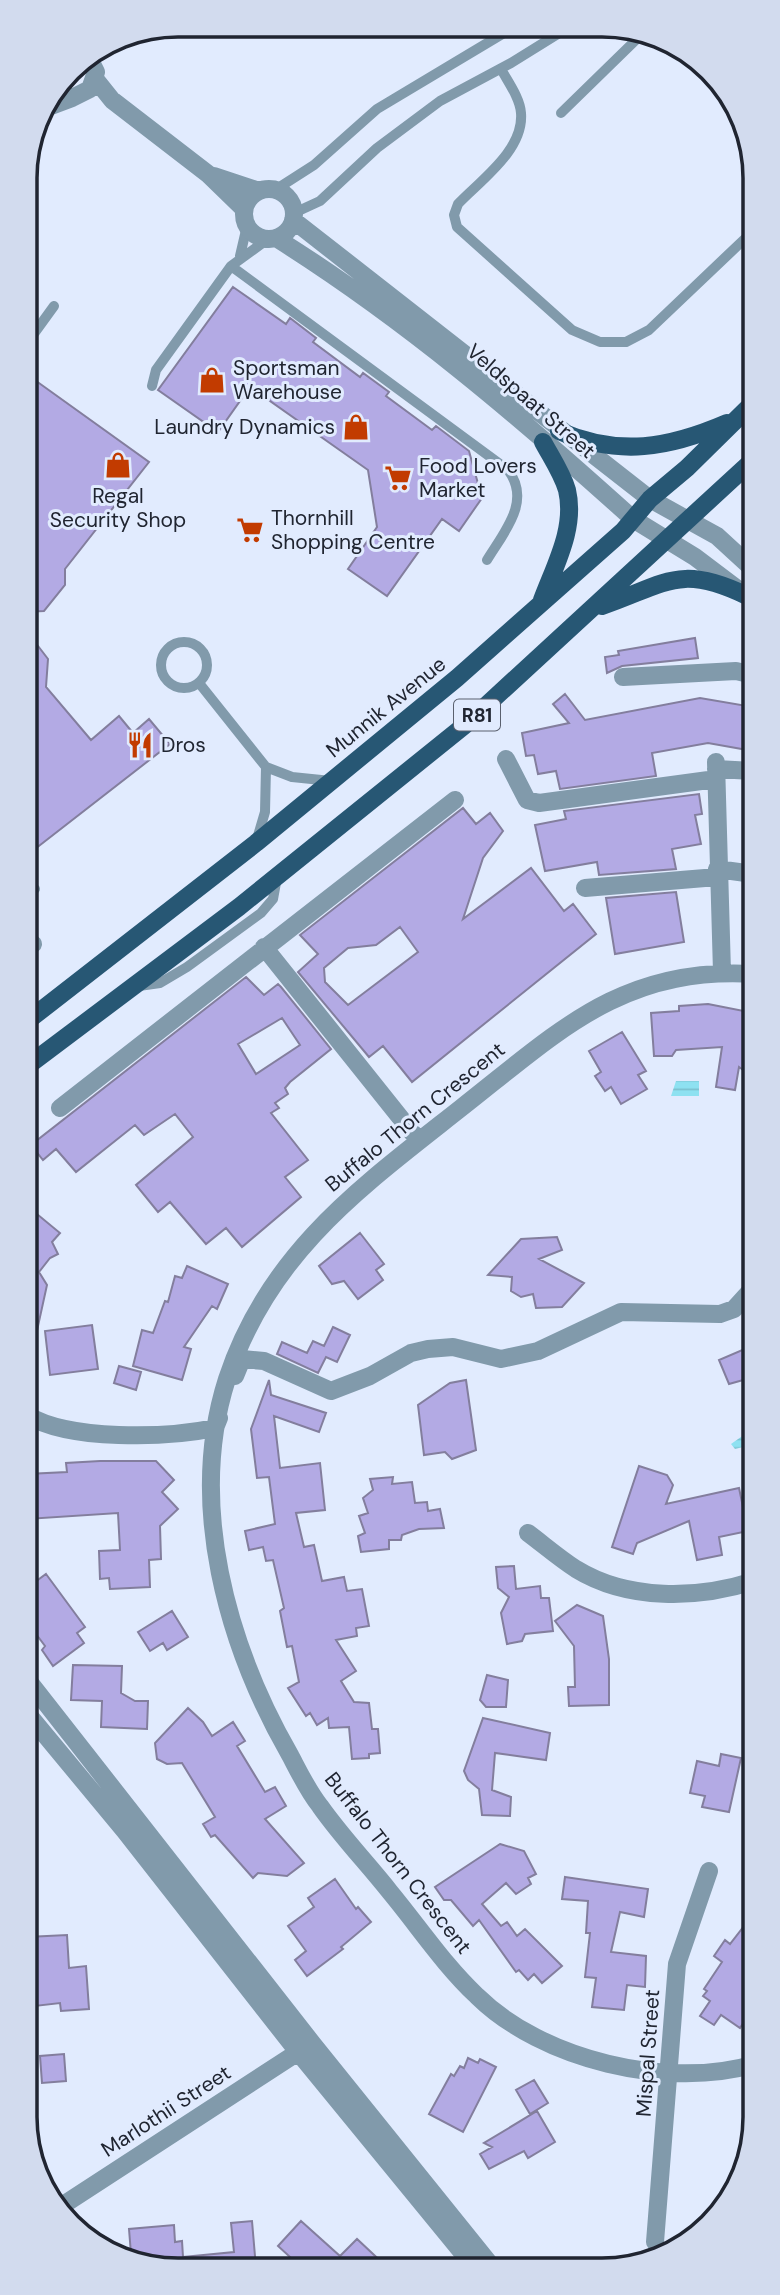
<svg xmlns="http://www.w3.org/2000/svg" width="780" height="2295" font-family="'DM Sans',sans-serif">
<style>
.water{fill:url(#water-rules)}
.building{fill:#b3aae4;stroke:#837e9d;stroke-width:2;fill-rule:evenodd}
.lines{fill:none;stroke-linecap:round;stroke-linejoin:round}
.service{stroke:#819aab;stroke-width:10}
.minor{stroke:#819aab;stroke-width:18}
.tertiary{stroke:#819aab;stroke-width:18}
.primary{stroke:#275774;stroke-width:18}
.labels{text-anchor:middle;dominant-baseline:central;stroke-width:6;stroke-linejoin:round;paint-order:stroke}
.shield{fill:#e1ebfe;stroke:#5a606e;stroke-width:2}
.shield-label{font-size:19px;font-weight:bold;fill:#202531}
.poi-label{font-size:21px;fill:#202531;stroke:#e1ebfe;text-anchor:start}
.street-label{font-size:21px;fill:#202531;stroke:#e1ebfe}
.rim{fill:none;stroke:#202531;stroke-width:3.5}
</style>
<defs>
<pattern id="water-rules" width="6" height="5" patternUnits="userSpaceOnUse" patternTransform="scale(1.75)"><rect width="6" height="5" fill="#8ee1f1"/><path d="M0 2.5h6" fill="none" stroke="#7ac1cf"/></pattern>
</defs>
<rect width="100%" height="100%" fill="#e1ebfe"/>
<path class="water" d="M676 1081H699V1096H671Z
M748 1432 754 1436V1446L744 1452 743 1447 735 1449 731 1444Z"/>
<path class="building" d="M233 287 286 324 290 318 316 338 313 342 360 377 363 373 389 392 386 396 432 430 436 426 469 451 482 498 459 531 442 519 387 596 348 569 377 527 368 470 250 387 218 432 158 390Z
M25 373 149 462 65 569V585L44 611 25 612Z
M25 629 48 659 46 687 91 740 119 716 133 733 149 719 170 744 26 856Z
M695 638 698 658 622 666 607 673 605 657 619 655 618 651Z
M565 694 585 720 700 698 753 707V751L708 743 652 753 656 776 560 789 556 771 538 774 534 755 526 756 522 733 569 723 553 704Z
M699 794 702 814 695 815 701 844 672 849 676 869 599 875 597 862 545 871 535 825 566 819 564 811Z
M463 808 476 824 490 813 503 831 483 858 463 919 531 868 564 911 573 904 596 934 412 1082 383 1046 369 1057 298 972 318 954 300 935ZM400 927 418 952 348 1005 325 982 324 968 348 948 376 945Z
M676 892 684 942 615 954 606 898Z
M246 977 264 995 278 984 281 987 331 1049 290 1082 285 1088 288 1094 275 1103 279 1108 271 1113 308 1160 285 1177 301 1197 242 1247 226 1228 206 1244 170 1202 158 1212 136 1185 193 1137 175 1114 144 1135 135 1125 76 1172 56 1149 43 1160 31 1145ZM282 1018 300 1045 256 1074 238 1044Z
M708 1004 754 1013V1078L739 1067 735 1090 716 1087 722 1047 676 1050 672 1056H654L651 1013 679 1011V1006Z
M622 1032 646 1071 638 1075 647 1089 621 1104 611 1087 605 1091 595 1076 601 1072 589 1051Z
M26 1205 60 1233 52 1242 58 1254 50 1258 39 1272 47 1285 33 1349 26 1348Z
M360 1233 384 1264 376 1270 383 1280 358 1299 344 1281 332 1284 319 1266Z
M557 1237 562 1250 539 1259 584 1283 562 1307 536 1308 533 1294 521 1297 511 1291 512 1277 488 1275 521 1239Z
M187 1266 228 1284 217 1309 212 1306 184 1347 191 1349 182 1380 133 1366 142 1330 153 1333 165 1301 168 1302 175 1276 182 1278Z
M92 1325 98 1369 50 1375 45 1331Z
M333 1327 350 1335 337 1362 326 1357 318 1373 277 1354 282 1342 307 1353 313 1341 324 1346Z
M754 1345V1377L729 1384 719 1360Z
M119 1366 141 1372 136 1390 114 1383Z
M269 1380 271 1395 326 1413 319 1432 274 1416 280 1468 320 1463 325 1510 296 1513 304 1547 314 1545 322 1581 344 1577 347 1591 362 1589 369 1626 356 1628 357 1636 336 1640 356 1671 341 1681 354 1702 369 1703 372 1729H378L380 1753 369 1754V1758L352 1759 349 1727 329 1728 328 1718 317 1725 310 1713 306 1716 288 1688 299 1682 292 1646 287 1647 280 1611 284 1608 273 1560 266 1561 263 1547 249 1550 245 1531 275 1524 269 1477 257 1478 251 1429Z
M466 1380 476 1450 452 1459 445 1452 424 1455 418 1405 450 1383Z
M100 1461H156L174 1480 162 1492 178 1509 160 1526 161 1559 149 1560 150 1587 110 1589 109 1578 100 1579 99 1551 120 1550 118 1513 27 1519V1474L67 1472 66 1463Z
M639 1466 667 1475 673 1485 666 1504 739 1488 748 1531 719 1537 722 1555 697 1560 689 1521 637 1543 633 1554 612 1547Z
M393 1477 392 1484 412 1482 415 1503 427 1502 428 1511 440 1509 444 1528 419 1529 402 1535 401 1540H389V1549L361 1552 358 1536 365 1533 359 1516 368 1513 363 1498 373 1490 370 1479Z
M514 1566 516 1589 540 1586 541 1598H549L553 1631 525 1634 522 1641 507 1644 501 1613 509 1597 498 1588 496 1567Z
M46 1574 85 1627 77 1633 84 1643 53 1666 42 1650 45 1646 27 1622V1588Z
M577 1605 603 1616 609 1659V1705L569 1706 568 1687H575L574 1646 555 1621Z
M172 1611 188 1637 167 1650 163 1643 150 1651 138 1632Z
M73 1665 122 1666 121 1693 135 1701H148L147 1729 101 1727 102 1701 71 1700Z
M487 1675 508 1680 506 1707H486L480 1700Z
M188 1708 203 1722 212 1736 233 1722 245 1741 237 1746 265 1792 275 1787 286 1806 265 1819 304 1863 287 1876 258 1873 253 1878 215 1835 211 1837 203 1824 215 1817 182 1763 167 1764 157 1759 155 1743Z
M483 1718 550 1733 546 1760 495 1753 492 1790 511 1797 510 1816 482 1815 479 1789 468 1780 464 1771Z
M721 1754 741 1758 729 1812 702 1807 705 1796 690 1793 697 1761 719 1766Z
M500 1844 524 1851 536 1874 528 1878 531 1884 516 1894 506 1883 482 1904 501 1926 507 1922 517 1936 525 1929 562 1966 542 1983 534 1974 528 1980 519 1970 516 1972 479 1920 473 1926 451 1900H444L435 1887Z
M565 1877 648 1889 644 1917 620 1912 611 1952 646 1956 645 1987 627 1985 624 2010 592 2007 596 1978 585 1977 590 1933H586L588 1901 562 1899Z
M335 1879 356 1909 358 1907 371 1922 341 1947 343 1949 307 1976 295 1960 306 1951 288 1926 314 1907 308 1898Z
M755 1912V2018L749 2014 740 2028 721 2015 714 2025 700 2016 710 2001 703 1996 707 1991 704 1989 722 1962 714 1956 725 1940 730 1944Z
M67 1935 69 1968 86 1966 89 2009 61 2011 60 2003 35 2006 34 1990H27V1937Z
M64 2054 66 2081 42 2083 40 2056Z
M468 2058 478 2063 480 2059 496 2067 463 2132 429 2114 451 2074 454 2076 460 2066 464 2068Z
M534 2080 548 2103 530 2114 516 2090Z
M537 2111 555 2142 528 2158 524 2151 489 2169 480 2154 492 2147 484 2143Z
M252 2221 256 2268H148L140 2263 139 2253 131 2254 129 2229 174 2225 175 2242 182 2241 183 2257 234 2252 231 2223Z
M301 2221 340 2256 357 2239 388 2268H302L278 2246Z"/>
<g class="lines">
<path class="service" d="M501 69C508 82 520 98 521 113 524 150 481 180 458 204L454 215 457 227 572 330 600 342H626L649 330 753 231
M561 113 643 33
M275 190 314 165 377 109 514 27
M294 213 320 201 377 148 440 101 511 63 569 27
M240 256 247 226
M231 266 508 470C532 501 504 532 487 560
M25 346 54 306
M152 386 156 370 231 266 268 239
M161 665a23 23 0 1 1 46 0a23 23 0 1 1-46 0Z
M199 683 266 767 292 777 331 781
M257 839 265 812 266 767
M26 881 35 889
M139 986 160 983 187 967 261 913 273 899 277 877"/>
<path class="minor" d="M96 80 112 100 208 174 244 209
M55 91 72 98 90 89 96 72 88 56
M40 110 72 98
M214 176 259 191
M244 214a25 25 0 1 1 50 0a25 25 0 1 1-50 0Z
M293 220 650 499
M276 238C405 319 520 417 633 519
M623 677 736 671 753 675
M506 759 527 800 539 803 716 779
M716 762 722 972
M716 769 753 771
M717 869 753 874
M585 888 717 877
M264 947 419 1141
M26 949 33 944
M754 974C622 966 558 1032 461 1108 361 1187 269 1252 227 1379 187 1504 227 1645 290 1755 299 1772 308 1791 320 1806 341 1836 367 1863 390 1892 419 1927 444 1965 477 1996 542 2060 668 2090 755 2064
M60 1108 455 800
M235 1376 242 1359 264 1361 331 1391 370 1376 411 1353 428 1349 453 1347 501 1359 538 1351 621 1312 720 1314 734 1309 754 1287
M27 1415C69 1441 167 1438 215 1428L219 1418
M528 1533C544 1545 559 1558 576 1569 628 1601 698 1599 754 1581
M27 1679 312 2043 493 2268
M27 1713 124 1830 298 2052 475 2268
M60 2207 306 2047
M655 2242 677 1964 709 1871"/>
<path class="tertiary" d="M650 499 717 536 753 569
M633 519 695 557 740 591"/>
<path class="primary" d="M559 431C619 457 669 448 727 423
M542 600C555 565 576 528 567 490 562 473 551 457 543 442
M602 606C666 584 679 563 747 596
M26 1022 256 843 457 678 623 531 650 499 687 468 753 403
M26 1067 239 907 465 725 753 460"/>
</g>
<defs>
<g id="shop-bare" transform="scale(2.1)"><path d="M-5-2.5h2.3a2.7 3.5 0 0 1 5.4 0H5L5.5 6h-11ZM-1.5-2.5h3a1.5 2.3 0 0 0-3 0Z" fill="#c23b00" stroke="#e1ebfe" stroke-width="2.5" paint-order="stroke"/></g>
<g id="supermarket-bare" transform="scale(2.1)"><path d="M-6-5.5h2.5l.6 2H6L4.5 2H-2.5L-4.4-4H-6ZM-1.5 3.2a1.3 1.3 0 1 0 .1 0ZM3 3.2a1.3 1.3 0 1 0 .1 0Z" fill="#c23b00" stroke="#e1ebfe" stroke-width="2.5" paint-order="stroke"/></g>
<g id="restaurant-bare" transform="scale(2.1)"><path d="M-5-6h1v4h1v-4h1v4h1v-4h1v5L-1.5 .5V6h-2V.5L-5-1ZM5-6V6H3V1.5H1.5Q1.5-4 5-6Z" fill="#c23b00" stroke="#e1ebfe" stroke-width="2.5" paint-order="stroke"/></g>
</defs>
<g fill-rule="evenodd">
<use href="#shop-bare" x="212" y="380"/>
<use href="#shop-bare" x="356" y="427"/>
<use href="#shop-bare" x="118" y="465"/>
<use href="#supermarket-bare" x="398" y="478"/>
<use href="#supermarket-bare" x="250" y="530"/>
<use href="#restaurant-bare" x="140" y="745"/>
</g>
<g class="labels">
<rect class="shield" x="454" y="699.5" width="46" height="31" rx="5"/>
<g class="shield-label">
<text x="477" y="715">R81</text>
</g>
<g class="poi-label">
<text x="233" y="368">Sportsman<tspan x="233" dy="24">Warehouse</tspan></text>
<text x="335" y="427" text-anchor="end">Laundry Dynamics</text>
<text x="419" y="466">Food Lovers<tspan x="419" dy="24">Market</tspan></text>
<text x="118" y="496" text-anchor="middle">Regal<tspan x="118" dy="24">Security Shop</tspan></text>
<text x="271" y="518">Thornhill<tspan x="271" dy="24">Shopping Centre</tspan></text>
<text x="161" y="745">Dros</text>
</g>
<g class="street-label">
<text transform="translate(531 401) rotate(41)">Veldspaat Street</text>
<text transform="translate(386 707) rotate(-39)">Munnik Avenue</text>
<text transform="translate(415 1117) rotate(-39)">Buffalo Thorn Crescent</text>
<text transform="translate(398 1863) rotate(52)">Buffalo Thorn Crescent</text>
<text transform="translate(648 2053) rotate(-86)">Mispal Street</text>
<text transform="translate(166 2111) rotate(-33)">Marlothii Street</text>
</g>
</g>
<path d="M0 0H780V2295H0ZM178 37H602A141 141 0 0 1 743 178V2117A141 141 0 0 1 602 2258H178A141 141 0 0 1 37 2117V178A141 141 0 0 1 178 37Z" fill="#d2dbee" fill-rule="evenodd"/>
<path class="rim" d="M178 37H602A141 141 0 0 1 743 178V2117A141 141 0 0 1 602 2258H178A141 141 0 0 1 37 2117V178A141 141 0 0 1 178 37Z"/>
</svg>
